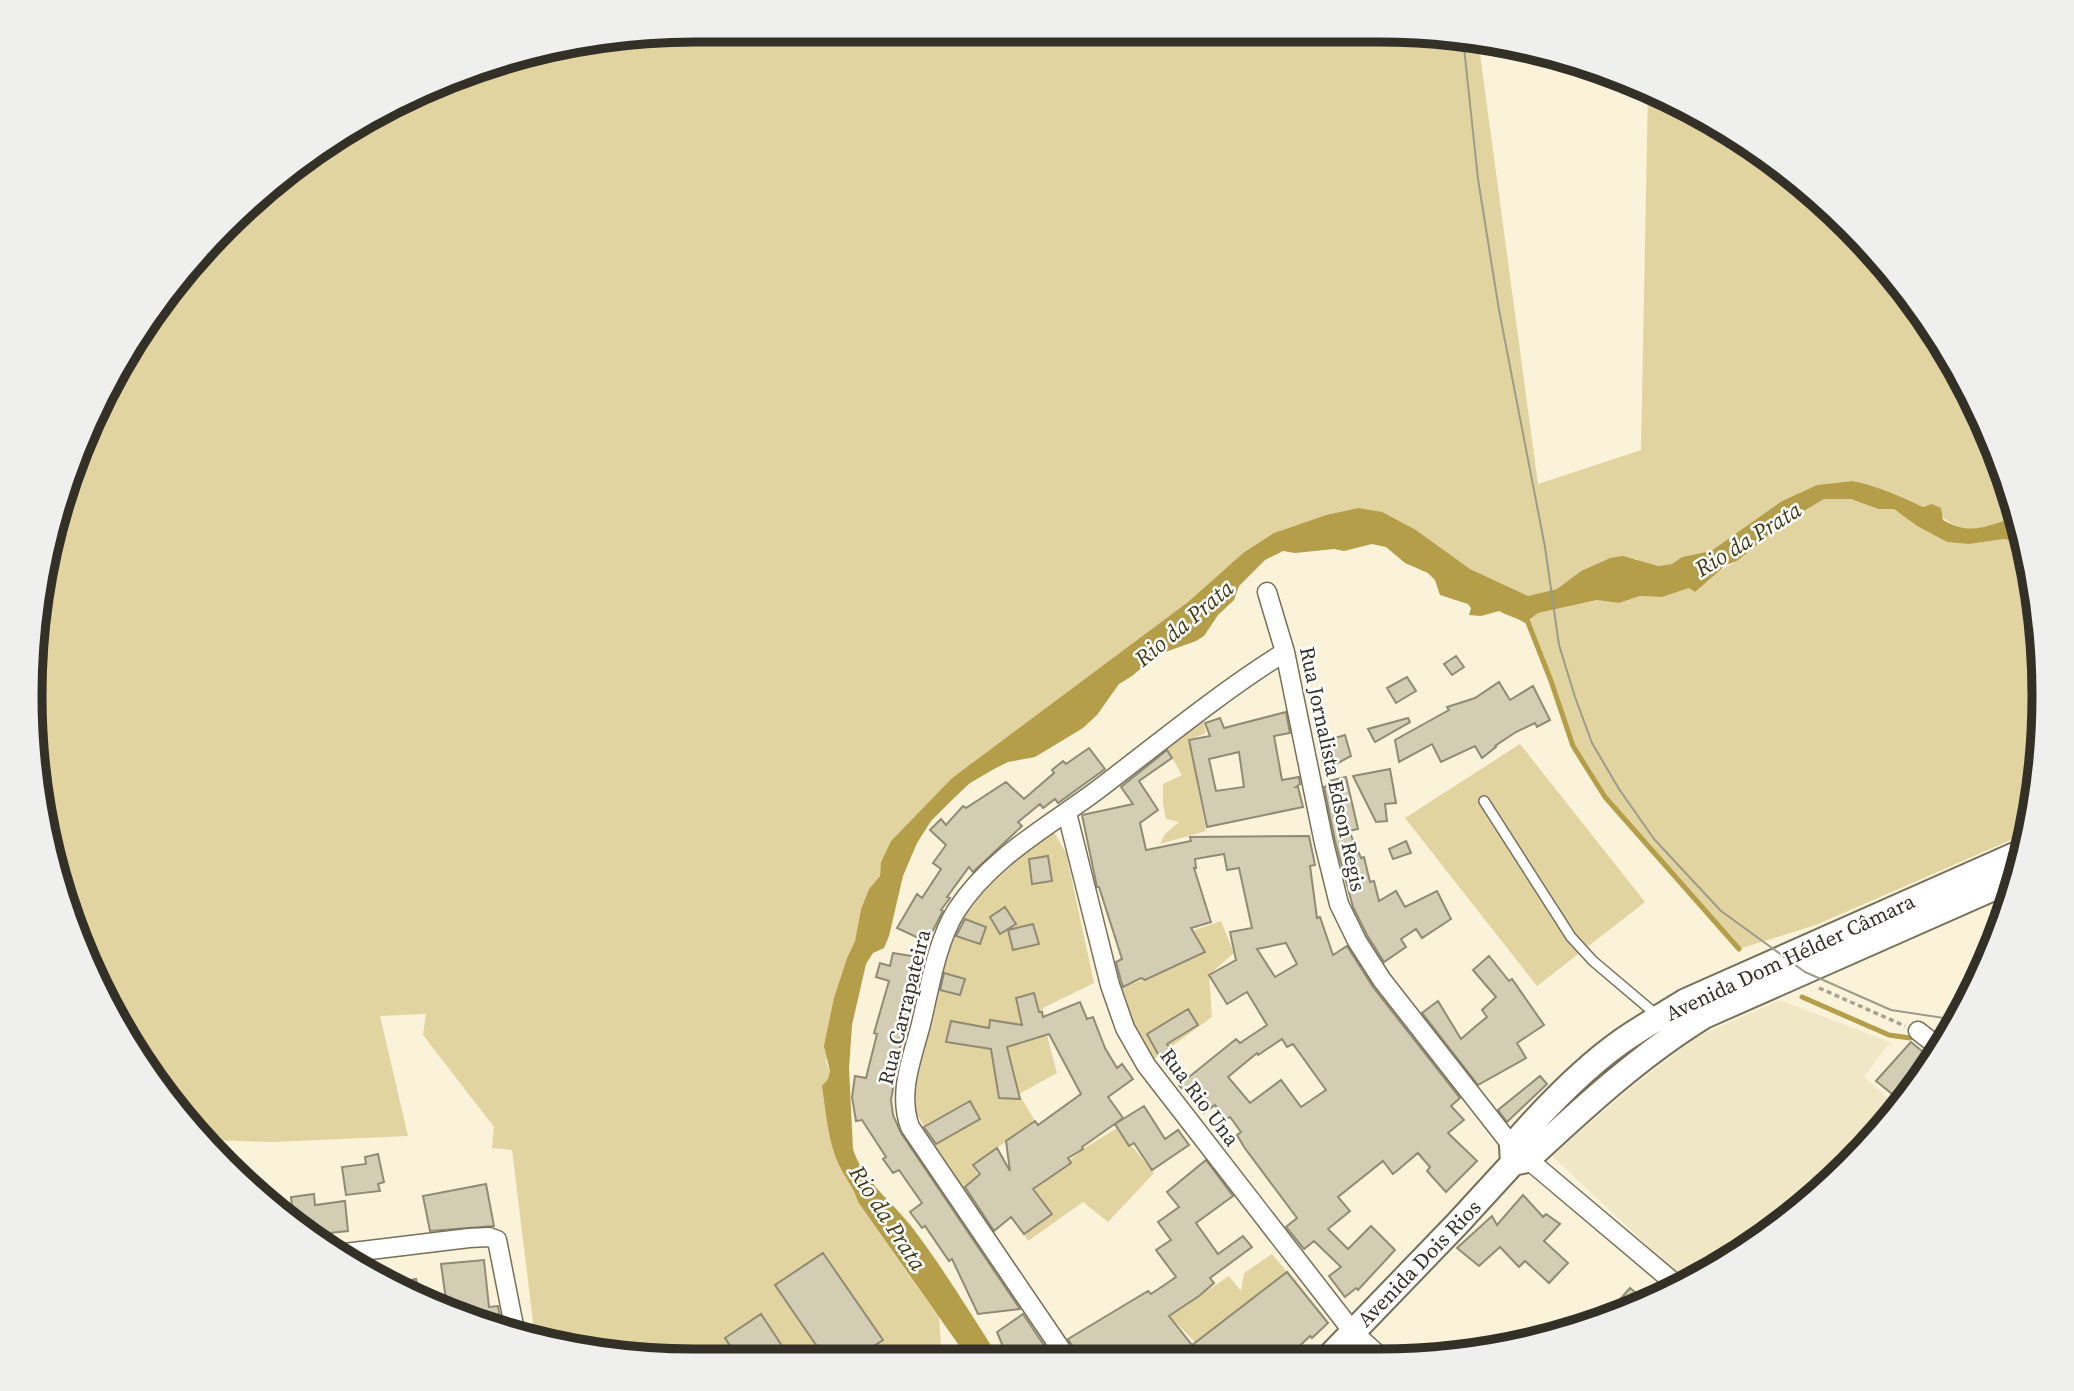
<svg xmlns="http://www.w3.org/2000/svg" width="2074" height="1391" font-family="'Source Serif 4',serif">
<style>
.built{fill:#f0e7c7}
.green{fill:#e2d4a1}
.water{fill:#b49e49}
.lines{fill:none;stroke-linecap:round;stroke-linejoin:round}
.stream{stroke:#b49e49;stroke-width:5}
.building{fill:#d3cdb4;stroke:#908b73;stroke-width:2;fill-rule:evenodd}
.lane-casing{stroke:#76705a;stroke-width:12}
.street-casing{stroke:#76705a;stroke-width:21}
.secondary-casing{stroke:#76705a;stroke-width:28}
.path{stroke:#a8a390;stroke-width:3.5;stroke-dasharray:5 3.5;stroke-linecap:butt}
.lane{stroke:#fff;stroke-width:9}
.street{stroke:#fff;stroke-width:18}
.secondary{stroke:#fff;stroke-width:24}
.tram{stroke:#9f9b89;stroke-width:2}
.labels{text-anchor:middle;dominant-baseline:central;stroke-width:5;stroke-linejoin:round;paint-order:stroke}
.street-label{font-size:21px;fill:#333127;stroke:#fff}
.water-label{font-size:23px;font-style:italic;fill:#443b16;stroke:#fff}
.rim{fill:none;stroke:#333127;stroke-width:9}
</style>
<rect width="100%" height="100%" fill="#faf3da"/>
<path class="built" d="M1780 1000 1890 1042 1864 1077 1898 1107 1850 1166 1749 1249 1686 1282 1552 1156 1628 1090 1696 1037Z"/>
<path class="green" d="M696 30 729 32 741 30H1378L1478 39 1538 484 1641 450 1648 90 1673 99 1849 224 1932 325 1993 440 2017 518C2004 520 1991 529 1979 530 1958 531 1944 521 1932 505L1923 507 1852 481 1817 485 1782 501 1711 551 1682 557 1672 564 1658 566 1645 564 1636 559 1610 558 1581 571 1557 589 1528 596 1470 569 1416 530 1358 508 1326 515 1274 533 1243 553 1188 602 952 778 891 841 881 862 880 876 869 889 861 909 855 941 847 958 826 1062 830 1071 828 1079 840 1167 855 1189 858 1202 939 1318 942 1361H695L566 1349 535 1338 512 1150 492 1148 494 1127 423 1035 426 1014 380 1016 408 1136 273 1142 204 1140 119 1028 43 826 31 652 80 441 168 290 325 142 482 65Z
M1824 499H1851L1878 509H1894L1917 526 1947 542 1969 544 2004 539 2019 543 2024 556 2028 553 2031 565 2044 695 2032 825 2029 832 1816 925 1739 949 1605 797 1573 746 1551 681 1527 622 1538 613 1598 600 1619 603 1640 596 1662 597 1689 588 1737 561 1768 533 1795 514Z
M1202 717 1206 733 1189 740 1206 831 1160 844 1165 834 1179 822 1166 819 1163 804V784L1182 775 1164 744Z
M1520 744 1645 902 1537 986 1405 818Z
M1054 832 1066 853 1094 983 1043 1008 1044 1024 1057 1073 1019 1094 1035 1121 973 1165 986 1190 968 1199 908 1100 952 930 1005 861Z
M2013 888 2001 926 1995 916 2006 890Z
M1221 921 1234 953 1209 975 1212 1017 1150 1062 1118 990 1194 958 1183 934Z
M1117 1128 1154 1173 1108 1222 1083 1202 1028 1241 1024 1234 1051 1214 1034 1190 1083 1149Z
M1272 1254 1287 1272 1195 1342 1169 1316 1229 1276 1241 1291 1244 1273Z"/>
<path class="water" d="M1852 481C1878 486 1899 496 1923 507L1932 504 1941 508 1943 520C1974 538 1988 523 2017 518L2028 553 2024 556H2018L2022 548 2019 543 2004 539 1969 544 1947 542 1917 526 1894 509H1878L1851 499H1824L1783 523 1737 561 1726 565 1695 592 1689 588 1662 597 1640 596 1619 603 1597 600 1538 613 1525 623C1516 617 1508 616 1499 611L1481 616 1469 615 1471 608 1468 604 1440 595 1435 580 1428 573 1405 563 1386 547 1372 544 1344 551 1334 549 1295 553 1283 551 1265 560 1239 586 1234 600 1218 615 1204 636 1196 641 1157 655 1132 676 1119 684 1097 715 1083 728 1035 757 1008 762 994 769 970 783 953 799 931 821 917 843 903 876 889 936 884 948 873 953 866 964 852 1025 849 1068 853 1149C862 1179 892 1202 911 1226 944 1269 972 1316 1001 1361H970L858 1202C854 1187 846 1180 840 1167 828 1143 826 1112 822 1086L828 1079 830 1071 824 1046 834 998 847 958 855 941 861 909 869 889 880 876 881 862 891 841 952 778 1188 602 1243 553 1274 533 1326 515 1358 508 1382 512 1416 530 1470 569 1528 596 1557 589 1581 571 1610 558 1623 556 1658 566 1672 564 1682 557 1711 551 1782 501 1817 485Z"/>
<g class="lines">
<path class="stream" d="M1525 615 1551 681 1573 746 1605 797 1739 949
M1802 997 1889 1035 1910 1038"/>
</g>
<path class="building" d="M1456 656 1464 667 1452 675 1444 664Z
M1407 677 1416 691 1396 703 1387 688Z
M1499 682 1510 700 1533 686 1550 720 1537 727 1535 723 1516 732 1495 746 1496 747 1482 758 1475 746 1441 762 1432 744 1399 762 1395 740 1449 710 1447 707 1475 698Z
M1286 712 1290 733 1274 736 1282 780 1299 777 1300 784 1296 787H1298L1303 807 1207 827 1189 740 1210 736 1205 723 1220 718 1224 728ZM1239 752 1244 787 1216 791 1209 759Z
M1408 718 1410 722 1375 742 1368 729Z
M1345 735 1351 756 1325 770 1318 743Z
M1089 748 1105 769 1058 803 1055 799 1043 808 1040 804 1018 822 1022 826 973 872 969 867 947 897 950 898 941 910 943 911 927 942 897 928 917 894 922 898 941 869 933 863 946 845 930 830 941 819 946 825 963 806 966 808 1006 782 1024 799 1054 773 1052 770 1063 761 1066 764Z
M1167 750 1172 758 1139 781 1158 810 1140 823 1146 850 1191 841 1190 837 1309 836 1315 865 1310 866 1317 918 1320 917 1333 955 1347 946 1373 987 1460 1098 1451 1106 1464 1120 1448 1133 1477 1161 1446 1192 1427 1171 1430 1167 1418 1153 1393 1174 1383 1161 1338 1197 1350 1211 1328 1229 1348 1249 1371 1226 1395 1250 1358 1290 1356 1288 1345 1297 1329 1276 1341 1267 1314 1241 1304 1249 1286 1227 1297 1218 1244 1147 1237 1135 1241 1132 1230 1117 1225 1120 1215 1105 1204 1113 1179 1085 1236 1039 1240 1043 1267 1025 1247 992 1227 1004 1209 975 1236 960 1230 932 1252 928 1239 868 1227 870 1224 854 1195 859 1196 868H1194L1211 922 1191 928 1205 952 1145 980 1141 978 1123 987 1121 981 1116 962 1122 959 1099 887H1097L1082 815 1133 804 1121 787ZM1286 943 1297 964 1275 977 1257 949ZM1282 1039 1287 1047 1293 1044 1326 1090 1301 1107 1281 1080 1250 1103 1228 1077 1257 1053 1258 1055Z
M1390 769 1396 803 1385 804 1387 821 1376 822 1353 776Z
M1346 777 1358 829 1349 831 1361 858 1364 857 1370 882 1374 881 1379 901 1396 891 1405 907 1437 891 1451 919 1422 938 1416 929 1401 939 1406 947 1384 962 1367 935 1353 907 1335 841 1324 787 1330 785 1329 781Z
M1406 841 1411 853 1393 859 1389 849Z
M1048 856 1052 881 1032 884 1029 859Z
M1005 907 1016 924 1000 934 990 917Z
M965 919 986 927 980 944 956 936Z
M1033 924 1039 944 1013 950 1008 930Z
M893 953 924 958 895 1066H897L891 1100 893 1115 901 1133 1020 1309 978 1314 952 1259 949 1261 925 1226 922 1228 910 1212 922 1203 899 1170 893 1173 883 1159 886 1157 862 1120 856 1121 852 1097 855 1076 866 1078 877 1034 874 1033 889 981 876 977 880 963 890 966Z
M1489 956 1509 981 1512 979 1544 1025 1517 1043 1526 1058 1478 1085 1422 1013 1438 1001 1461 1039 1476 1026 1487 1017 1482 1010 1496 997 1473 970Z
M944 973 965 979 960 995 940 990Z
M1034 993 1039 1012H1042L1043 1017 1080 1002 1087 1019 1093 1017 1105 1048 1117 1068 1122 1064 1133 1079 1108 1097 1123 1118 1082 1147 1083 1149 1068 1158 1071 1163 1033 1189 1052 1214 1024 1234 1011 1217 994 1231 965 1187 980 1174 973 1165 997 1148 1010 1171 1006 1141 1035 1121 1038 1125 1081 1094 1049 1034 1007 1047 1020 1099 999 1098 991 1049 946 1042 951 1021 989 1028 990 1020 1022 1025 1016 998Z
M1188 1009 1198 1025 1167 1044 1171 1050 1159 1056 1147 1034Z
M1911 1042 1934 1061 1902 1102 1876 1081Z
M1540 1076 1547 1084 1507 1122 1498 1110Z
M970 1101 980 1119 936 1144 924 1127Z
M1144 1106 1165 1139 1178 1130 1189 1145 1152 1170 1134 1143 1129 1146 1115 1124Z
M378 1154 384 1182 378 1184 380 1191 346 1195 342 1167 366 1164 365 1157Z
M1206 1160 1233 1196 1196 1223 1218 1254 1243 1236 1252 1247 1210 1278 1214 1283 1199 1296 1169 1316 1192 1345 1287 1272 1328 1323 1312 1338 1310 1336 1284 1361H1081L1068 1339 1148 1291 1151 1294 1176 1277 1156 1250 1171 1240 1158 1222 1179 1207 1167 1192Z
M486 1184 494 1226 430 1231 423 1196Z
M314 1194 315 1205 345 1201 348 1231 320 1234 293 1215 291 1197Z
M1523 1195 1543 1217 1546 1214 1560 1224 1544 1241 1568 1263 1549 1283 1525 1261 1519 1267 1500 1247 1479 1266 1457 1248 1492 1216 1497 1225Z
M823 1253 883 1340 851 1361H827L775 1285Z
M484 1260 489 1307 498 1306 502 1327 454 1310 452 1299 446 1300 441 1264Z
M416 1279 420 1299 401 1292 389 1284Z
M1630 1288 1648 1303 1634 1310 1602 1320Z
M761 1314 792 1361H740L725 1338Z
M1023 1314 1054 1360 1052 1361H1009L997 1332Z"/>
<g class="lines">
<g class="lane-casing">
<path id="lane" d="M1484 801 1571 937 1593 961 1658 1016"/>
</g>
<g class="street-casing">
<path id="street" d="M1267 592 1285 652 1324 843 1339 904 1357 941 1382 980 1512 1146 1678 1286
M1067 813 1110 985 1125 1028 1146 1065 1353 1332 1385 1361
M1918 1031 1941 1049
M345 1253 469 1238 489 1237 497 1240 515 1331
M1069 1361 910 1127C898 1094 911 1061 920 1028 929 992 936 943 956 911 990 858 1046 828 1096 791 1158 744 1219 693 1285 652"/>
</g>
<g class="secondary-casing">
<path id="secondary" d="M1513 1163 1512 1146C1544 1109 1581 1070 1622 1041 1642 1027 1665 1014 1686 1001L2024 851
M1325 1361 1457 1224 1513 1163 1527 1160C1583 1108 1639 1056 1704 1016L2016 878"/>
</g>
<path class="path" d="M1819 988 1905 1026"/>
<use href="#lane" class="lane"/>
<use href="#street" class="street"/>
<use href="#secondary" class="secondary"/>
<path class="tram" d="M1463 38 1478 179 1499 310 1545 547 1559 645 1575 697 1592 743 1619 789 1654 839 1721 911 1805 972 1891 1010 1957 1020"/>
</g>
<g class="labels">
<g class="street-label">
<text transform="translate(1333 769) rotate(78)">Rua Jornalista Edson Regis</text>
<text transform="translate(1790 957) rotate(-25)">Avenida Dom Hélder Câmara</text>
<text transform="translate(904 1007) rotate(-76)">Rua Carrapateira</text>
<text transform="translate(1200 1097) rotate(53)">Rua Rio Una</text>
<text transform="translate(1419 1263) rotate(-46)">Avenida Dois Rios</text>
</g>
<g class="water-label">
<text transform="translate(1748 539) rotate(-32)">Rio da Prata</text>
<text transform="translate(1184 623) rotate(-40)">Rio da Prata</text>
<text transform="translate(888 1218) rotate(57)">Rio da Prata</text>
</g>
</g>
<path d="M0 0H2074V1391H0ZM695 42H1379A653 653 0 0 1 2032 695V696A653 653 0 0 1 1379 1349H695A653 653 0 0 1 42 696V695A653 653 0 0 1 695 42Z" fill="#efefee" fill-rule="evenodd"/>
<path class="rim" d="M695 42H1379A653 653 0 0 1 2032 695V696A653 653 0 0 1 1379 1349H695A653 653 0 0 1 42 696V695A653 653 0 0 1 695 42Z"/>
</svg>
